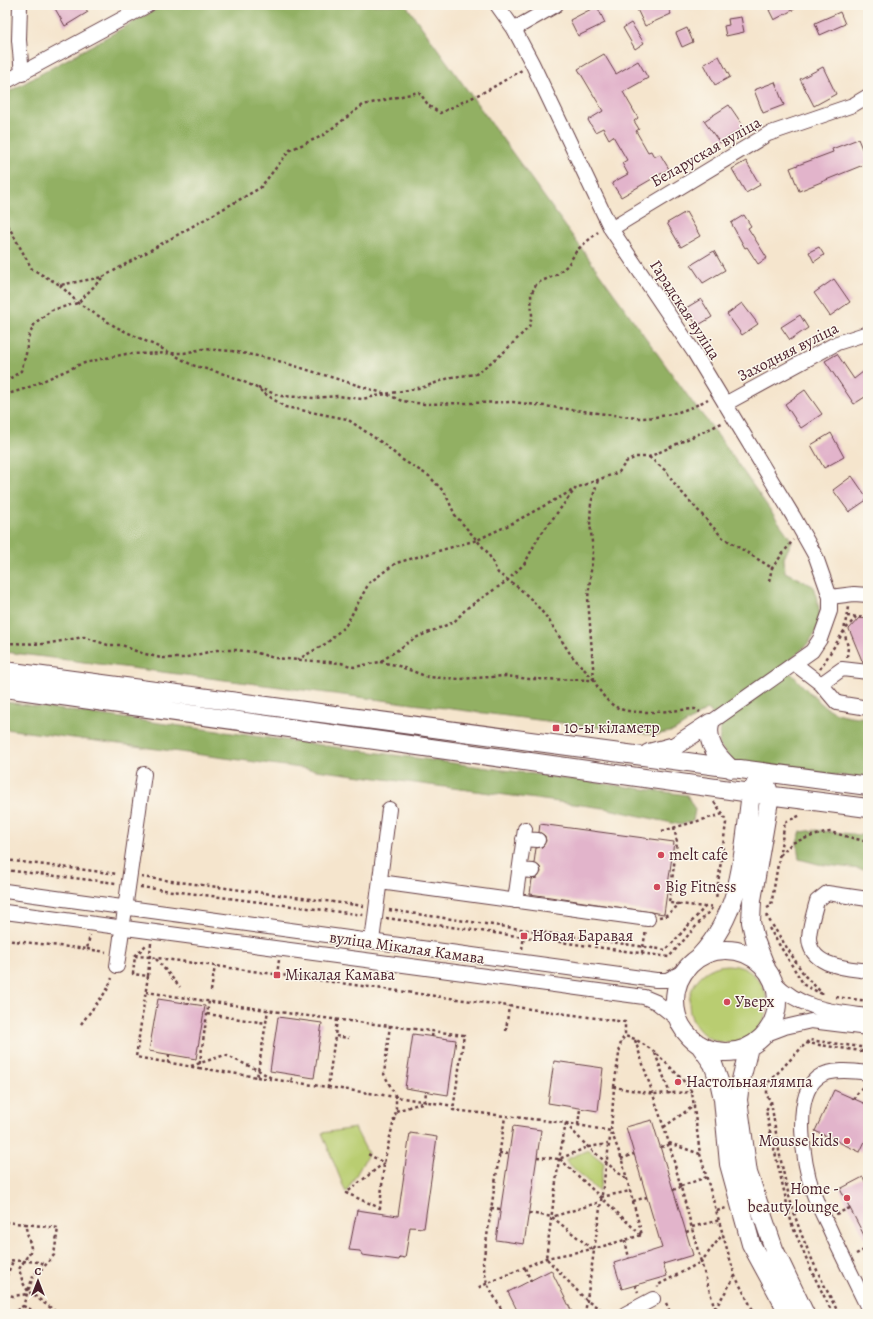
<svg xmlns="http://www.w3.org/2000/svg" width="873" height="1319" font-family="Alegreya,serif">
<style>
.green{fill:#b9cd71;stroke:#82764e}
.forest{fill:#92b063;stroke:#6e6847}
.building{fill:#e2b4cb}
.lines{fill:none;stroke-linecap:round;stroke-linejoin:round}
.minor-casing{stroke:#643d43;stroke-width:16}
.major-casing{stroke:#643d43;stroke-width:20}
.path{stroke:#643d43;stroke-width:2.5;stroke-dasharray:3 3;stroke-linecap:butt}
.minor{stroke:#fff;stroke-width:14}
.major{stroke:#fff;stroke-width:18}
.poi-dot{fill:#d1495b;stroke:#fbf7ec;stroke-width:1.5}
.labels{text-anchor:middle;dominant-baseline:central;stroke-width:3;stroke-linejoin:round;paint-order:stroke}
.street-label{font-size:16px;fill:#4a1f2b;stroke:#fbf7ec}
.poi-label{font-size:16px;fill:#4a1f2b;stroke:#fbf7ec;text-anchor:start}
</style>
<rect width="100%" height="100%" fill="#fbf7ec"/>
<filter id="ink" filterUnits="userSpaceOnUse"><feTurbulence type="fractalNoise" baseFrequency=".025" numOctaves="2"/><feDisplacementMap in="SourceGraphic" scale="8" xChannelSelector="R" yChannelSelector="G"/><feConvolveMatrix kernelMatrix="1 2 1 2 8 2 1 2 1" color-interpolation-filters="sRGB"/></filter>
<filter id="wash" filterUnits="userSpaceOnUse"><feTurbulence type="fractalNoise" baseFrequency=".012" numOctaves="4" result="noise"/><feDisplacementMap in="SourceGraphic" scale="16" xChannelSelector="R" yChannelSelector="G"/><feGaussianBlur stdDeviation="0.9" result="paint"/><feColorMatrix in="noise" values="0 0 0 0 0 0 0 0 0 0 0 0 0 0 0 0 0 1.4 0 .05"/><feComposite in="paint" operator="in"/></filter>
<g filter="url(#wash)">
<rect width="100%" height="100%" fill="#f5e5cd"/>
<path class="green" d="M689 1004a39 39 0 1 1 78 0a39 39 0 1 1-78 0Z
M355 1128 368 1154 346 1193 322 1133Z
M588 1150 604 1163 599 1192 565 1160Z"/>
<path class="forest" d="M164 5H406L695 406 712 427 792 541 784 558 785 572 813 586C815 594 819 602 819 610 822 636 801 651 783 665 794 676 821 707 834 712 845 716 857 717 868 718V779L734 763 719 745 721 723 708 709 674 731 656 735 5 652V94Z
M5 702 687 795 695 810 693 820 681 825 604 808 5 729Z
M815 830 868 836V870L818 864 799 859 797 842 801 832Z"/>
<g id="blocks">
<path class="building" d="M53 5H83L88 12 65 26Z
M635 5H667L671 14 645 26Z
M779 5H802L774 20 769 10Z
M597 6 605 23 578 36 570 20Z
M840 12 845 24 820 35 815 23Z
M741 17 744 32 726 36 724 26 729 25 728 19Z
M631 23 644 43 635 49 623 28Z
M687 28 693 42 682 47 676 33Z
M604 54 616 74 638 61 648 78 623 92 638 118 634 121 639 129 636 131 648 152 651 151 654 157 660 154 669 169 621 197 612 183 628 174 622 163 627 160 613 136 609 139 603 128 595 132 588 120 603 111 578 69Z
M719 56 730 77 715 85 704 64Z
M823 67 836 94 814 106 800 79Z
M775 82 784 105 763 113 754 90Z
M729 105 744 127 720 143 704 121Z
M858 139 868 163 799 191 790 168 833 152 832 149Z
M746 161 760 185 746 193 732 169Z
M686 212 700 236 681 247 667 223Z
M744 215 751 226 748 228 767 258 758 264 747 247 745 248 731 223Z
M819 247 824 255 814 262 809 252Z
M714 251 725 270 703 283 691 265Z
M834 279 850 302 830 316 814 293Z
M701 299 712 317 697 326 686 308Z
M742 303 758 324 742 335 727 314Z
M800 315 808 328 790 340 781 327Z
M837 354 854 379 868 368V395L854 404 825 361Z
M805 390 822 414 801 428 785 404Z
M831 433 844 457 824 468 811 445Z
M852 476 868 499 849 512 833 490Z
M859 618 868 619V663H863L849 629Z
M540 824 674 842 664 914 530 894 532 879 537 878 541 872 540 867 534 863 536 848 542 847 546 841 545 836 539 832Z
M158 999 205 1006 196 1059 149 1051Z
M278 1017 322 1023 314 1078 270 1071Z
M413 1034 456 1040 448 1095 405 1088Z
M554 1061 603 1068 598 1111 548 1103Z
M834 1090 868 1105V1135L860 1152 815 1131Z
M652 1120 693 1255 663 1264 667 1276 622 1289 614 1263 662 1248 626 1127Z
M513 1126 541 1130 524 1244 496 1240Z
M410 1133 437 1137 424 1228 410 1227 405 1258 400 1257 399 1260 362 1255 360 1251 349 1250 357 1210 398 1216Z
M863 1177 868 1188V1243L840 1189Z
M551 1270 573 1314H519L508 1292Z"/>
</g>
</g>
<g filter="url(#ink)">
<use href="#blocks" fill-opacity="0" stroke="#643d43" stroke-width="1"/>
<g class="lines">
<g class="minor-casing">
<path id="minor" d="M20 5 19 40 22 74
M497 5 514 29 532 63 611 229 694 352 793 516 816 557 830 597V611L820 639 812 651 710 723
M514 29 556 5
M5 82 148 5
M611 229 768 134 853 105 868 96
M725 404 837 343 868 333
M830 597 854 594 868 595
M795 664 821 684 837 703 868 708
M821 684 842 669 868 672
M523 839 538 840
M519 870 533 871
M380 882 648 919
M5 891 656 980H667L685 971
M868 899 827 893 817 901C814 912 810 925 809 937 809 967 847 968 868 971
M515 901 525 829
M5 912 644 997 656 1002 680 1021
M372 941 389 809
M117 966 144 774
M774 982C802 1010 831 1011 868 1016
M764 1035 785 1027 811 1021 868 1028
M868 1073C854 1071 829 1068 817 1078 792 1098 804 1166 813 1192 818 1207 826 1220 832 1234 844 1259 856 1284 868 1308
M625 1314 653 1299"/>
</g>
<g class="major-casing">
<path id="major" d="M5 671 868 786
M5 688 751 793 868 808
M710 723C706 743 716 755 731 769
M649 753 675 746 710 723
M675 1001a51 51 0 1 1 102 0a51 51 0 1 1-102 0Z
M700 956C743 910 743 852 751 793L756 783
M766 968 755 940 751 922 752 900 770 795 766 784
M699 1044 713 1064 719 1081 723 1099 729 1164 751 1244 789 1314
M749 1047 740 1084 738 1100 748 1173 774 1249 805 1314"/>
</g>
<path class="path" d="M5 220 32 269 60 285 103 277 260 188 290 150 322 136 363 105 419 92 429 106 440 113 490 89 522 70
M60 285 78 303 116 327 171 353 192 365 231 376 255 387 285 407 347 419 384 444 401 459 429 476 445 493 455 515 488 553 498 573 519 588 534 602 548 619 571 655 594 680
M5 382 21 371 26 354 28 338 35 323 52 310 78 303 102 278
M258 388 281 396 315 398 338 396 362 399 386 394 402 401 424 404 513 402 637 418C663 418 685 412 708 399
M5 395 27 388 81 364 101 359 126 354 184 353 203 349 232 351 272 359 386 394 424 387 452 377 476 374 503 353 529 327 532 316 531 294 537 283 556 275 568 265 577 250 598 232
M649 457 666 471 677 487 722 537 772 568
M769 581 772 568 793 540
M847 616 868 618
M5 643 44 644 84 637 108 645H122L138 652 161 658H183L217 650H236L254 652 274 658 341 663 354 667 380 662 415 638 454 622 467 608 507 581 525 563 538 538 576 488 619 472 626 462 636 457H649L722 423
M847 657 848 647 844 631 856 617
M297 660 327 643 346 625 369 583 396 563 477 540 509 525 575 489
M380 662 396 665 428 677 460 679 506 676 529 679 594 680C599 691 607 703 618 708 634 716 676 710 695 709L700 712
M820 669 844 631 848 607
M594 680 588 598 593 552 590 522 591 503 598 480
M714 802 723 814 726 823 716 899
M674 827 677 842 669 903 680 904
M662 831 723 814
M780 855 792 843 812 836 830 832 868 842
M5 860 118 874
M5 870 116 883
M141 877 364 906
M140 887 364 915
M767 908 771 906 785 822 801 815
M389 910 666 950 705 907 714 906
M766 915 805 976 823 994
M659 917 665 916 680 904 704 907
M386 918 669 957 713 907
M769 928 804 985 822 994
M5 940 87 949 90 935
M151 943 148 976 133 974 135 956 150 957 625 1022V1036L635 1039 655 1052 682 1079 692 1092 700 1154 727 1249 735 1276 755 1314
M87 949 106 952
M522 949 524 936
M642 953 646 930
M135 956 147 944
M156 959 180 987
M277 975 279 960
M148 976 136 1057 199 1068 209 1001
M211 991 215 966
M146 992 300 1015 464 1035 453 1110 566 1123 611 1131 621 1157 642 1235 593 1249 546 1258 477 1288
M836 997 868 1001
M207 1014 266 1023 268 1010
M337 1019 335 1036 349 1038
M81 1024 107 990 112 978
M390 1025 384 1074 396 1097 454 1106
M506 1031 509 1006
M432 1037 433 1031
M635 1040 669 1143 701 1262 658 1285V1287
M806 1043 868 1052
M655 1053 670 1094
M168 1063 169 1054
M191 1066 225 1055 258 1070 273 1079
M199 1068 257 1077 266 1023
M257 1077 291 1082 293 1075
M291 1082 328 1087 335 1036
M328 1087 396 1097V1111L384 1163 380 1208 346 1193 384 1163 368 1154
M614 1087 621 1041 625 1036
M853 1099 864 1085
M771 1102 766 1110 769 1127 792 1225 813 1274 833 1314
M396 1111 425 1102 426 1091
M566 1123 559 1159 546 1258 587 1301 609 1314
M566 1124 588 1147 627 1180
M578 1125 580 1109
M664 1127 695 1105
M669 1143 700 1154
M661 1147 669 1145
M499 1153 509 1154
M537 1157 559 1159 588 1147 608 1144
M560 1159 641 1235
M621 1159 634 1154
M681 1186 707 1177
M673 1190 681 1187
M601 1197 630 1191
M633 1201 647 1197
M491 1208 501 1209
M717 1211 726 1208
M529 1213 552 1217
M836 1214 850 1208
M5 1222 25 1224 31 1248 30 1252 19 1269 23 1283 28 1291 23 1306 11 1314
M25 1224 58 1228 54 1255 43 1268 34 1274 28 1291 59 1314
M692 1227 720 1220
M686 1232 692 1230
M625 1240 629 1258
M592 1249 552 1217 600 1202
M856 1254 868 1248
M5 1260 40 1262 46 1265
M525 1268 531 1281
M635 1285 638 1292
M5 1288 6 1277 13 1261
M5 1294 13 1296 28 1294
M666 1303 671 1314
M23 1306 41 1314
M715 1309 701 1262 723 1234
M715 1309 735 1276
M504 1314 487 1284 483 1263 505 1117
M585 1314 611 1131 614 1087 654 1094 692 1092
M705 1314 715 1309 718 1314
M839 1314C823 1283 807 1252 796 1219 783 1180 777 1141 771 1101L767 1096V1084L809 1040 868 1048"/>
<use href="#minor" class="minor"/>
<use href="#major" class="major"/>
</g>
</g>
<g class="poi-dot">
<rect x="552" y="724" width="8" height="8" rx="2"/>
<circle cx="661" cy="855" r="4"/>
<circle cx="657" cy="887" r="4"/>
<rect x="520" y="932" width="8" height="8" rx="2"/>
<rect x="273" y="971" width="8" height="8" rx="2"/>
<circle cx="727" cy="1002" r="4"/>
<circle cx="678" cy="1082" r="4"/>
<circle cx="847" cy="1141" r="4"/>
<circle cx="847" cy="1198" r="4"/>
</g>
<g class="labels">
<g class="street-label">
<text transform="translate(706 152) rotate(-30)">Беларуская вуліца</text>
<text transform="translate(685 310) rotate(57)">Гарадская вуліца</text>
<text transform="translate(788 352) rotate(-27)">Заходняя вуліца</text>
<text transform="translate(407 948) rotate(8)">вуліца Мікалая Камава</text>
</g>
<g class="poi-label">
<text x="564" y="728">10-ы кіламетр</text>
<text x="669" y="855">melt cafe</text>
<text x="665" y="887">Big Fitness</text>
<text x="532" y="936">Новая Баравая</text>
<text x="285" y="975">Мікалая Камава</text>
<text x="735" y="1002">Уверх</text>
<text x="686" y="1082">Настольная лямпа</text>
<text x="839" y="1141" text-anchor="end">Mousse kids</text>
<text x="839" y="1189" text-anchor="end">Home -<tspan x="839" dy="18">beauty lounge</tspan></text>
</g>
</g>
<rect width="873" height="1319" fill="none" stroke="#fbf7ec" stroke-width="20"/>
<g transform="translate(38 1281)" stroke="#fbf7ec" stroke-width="3" paint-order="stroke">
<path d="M0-3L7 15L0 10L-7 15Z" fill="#4a1f2b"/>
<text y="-6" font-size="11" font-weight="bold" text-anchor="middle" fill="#4a1f2b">С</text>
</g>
</svg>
